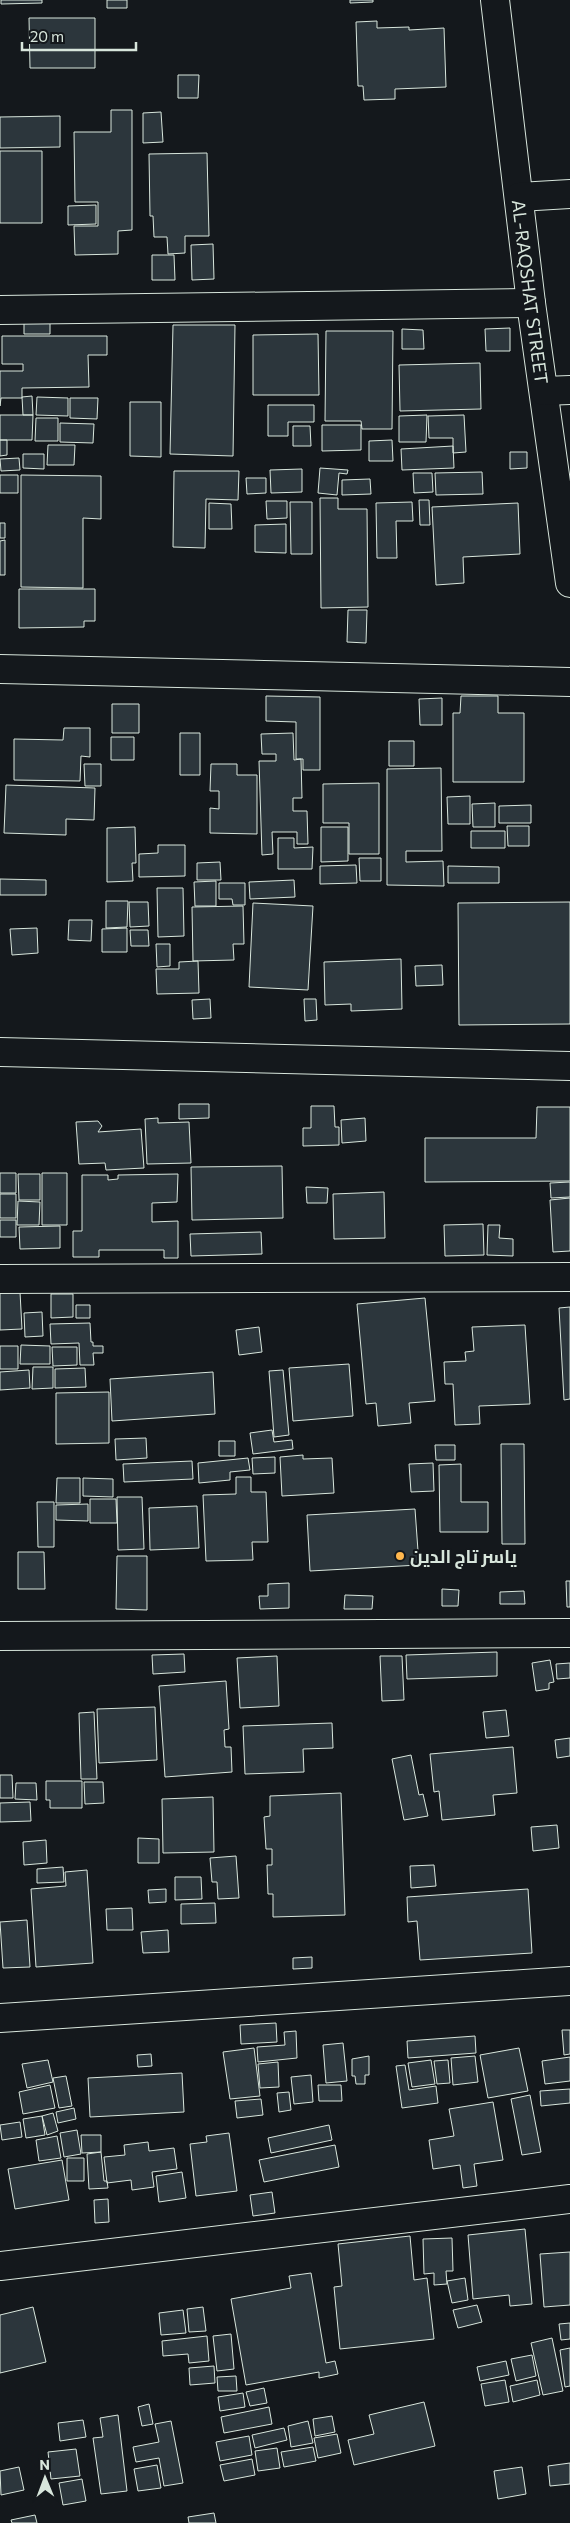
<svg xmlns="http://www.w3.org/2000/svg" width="570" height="2523" font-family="Commissioner,Cairo,sans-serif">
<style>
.building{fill:#2c363c;stroke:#d8e6dc}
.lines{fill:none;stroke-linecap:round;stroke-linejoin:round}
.minor-casing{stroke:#d8e6dc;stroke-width:30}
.minor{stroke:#14181c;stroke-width:28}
.poi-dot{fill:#ffb74d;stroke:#14181c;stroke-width:2}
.labels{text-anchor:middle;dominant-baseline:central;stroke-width:4;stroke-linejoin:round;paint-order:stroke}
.street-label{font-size:18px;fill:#d8e6dc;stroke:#14181c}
.poi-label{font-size:18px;font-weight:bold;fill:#d8e6dc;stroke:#14181c;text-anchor:start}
</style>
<rect width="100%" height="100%" fill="#14181c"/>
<path class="building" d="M1 0H42V3L1 4Z
M107 0H127V8H107Z
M350 0H373V2L350 3Z
M29 18H95V68H30Z
M377 21V28L409 27V30L444 28 446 87 395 89V99L364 100 363 86H358L356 22Z
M178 75H199L198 98H178Z
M111 110H132V230L118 231V254L75 255 74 226H98V202H75L74 132H111Z
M161 112 163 142 143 143V113Z
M60 116V147L0 148V117Z
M0 151H42V223H0Z
M207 153 209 236H185V253L168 254 167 237H154L153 216H150L149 154Z
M96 205V224L68 225V206Z
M213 244 214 279 192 280 191 245Z
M152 255H174L175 280H152Z
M24 318 50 319V334H24Z
M173 325H235L233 456 170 454Z
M510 328V351H486L485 329Z
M402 329 423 330 424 349H402Z
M326 331H393L392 429H362L361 421H325Z
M318 334 319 395H253V335Z
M2 336H107V355H88L89 387 22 388V398H1L0 406V371H23V364H2Z
M480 363 481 409 400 411 399 365Z
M32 396 33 415H23L22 397Z
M37 397 68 398V416L36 415Z
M70 398H98L97 419 70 418Z
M130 402H161V457L130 456Z
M268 405H314V422H288V436H268Z
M0 415H33L32 440H0Z
M427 415 426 442H399V416Z
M464 415 466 452 453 453V438H429L428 416Z
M36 418H58V441H35Z
M60 423 94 424 93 443 60 442Z
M322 425H361V450L322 451Z
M293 426H310L311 446H293Z
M0 440H7V455L0 456Z
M392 440 393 461H369V441Z
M48 445H75L74 465H47Z
M453 446 454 468 402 470 401 449Z
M510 452H527V468L510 469Z
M23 454H44V469L23 468Z
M19 458 20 470 1 471 0 459Z
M320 468 348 470 347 474 339 473 337 495 318 493Z
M302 469V492L271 493 270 470Z
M174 471H239L238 500 206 499 205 548 173 547Z
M482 472 483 494 436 495 435 473Z
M413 473H432L433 492 414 493Z
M0 475H18V493H0Z
M21 475 101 476V519L83 518V588L21 587Z
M246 478H266V493L247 494Z
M370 479 371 494 342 495V480Z
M320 498H338V509H367L368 607 321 608Z
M419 500H429L430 525H420Z
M266 501H287V518L267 519Z
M290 502H312V554H291Z
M412 502 413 521H396L397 558H377L376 503Z
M209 503 231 504 232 529H209Z
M518 503 520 554 463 557 464 583 436 585 432 507Z
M0 523H5V538H0Z
M286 524V553L255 552V525Z
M5 540V575H0V541Z
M19 589H95V621H84V627L19 628Z
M348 610H367L366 643 347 642Z
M266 696 320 697V770H303V759H296V722L266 721Z
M461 696H498V713H524V782H453V713H460Z
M442 698V725H420L419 699Z
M112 704H139V733H112Z
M64 728H90V757L81 756 80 781 14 780V739L63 740Z
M180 733H200V775H180Z
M293 733 294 760 301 759 302 798H293V811H307L308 844H297V832H272L273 854 262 855 259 761H276V754H262L261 734Z
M111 737H134V760H111Z
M389 741H414V766H389Z
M84 764H101V786H85Z
M211 764H237V775H257V834L210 833V808L219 809V791H210Z
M441 768 442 851H406V862L443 861 444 886 387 885V769Z
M379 783V854H349V823H323V784Z
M6 785 95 788 94 820 66 819V835L4 833Z
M470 796V824H448L447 797Z
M495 803V827H473L472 804Z
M531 805V823H499V806Z
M507 826H529V846H508Z
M135 827 136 863H132L133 881 107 882V828Z
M321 827H348V861L321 862Z
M471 831H505V848H471Z
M278 838H294V848L313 847 312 869H278Z
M158 845H185V876L139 877V854L158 853Z
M359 858H381V881H360Z
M220 862 221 880H197V863Z
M356 865 357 883 320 884V866Z
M448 866 499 867V883H448Z
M0 879 46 880V895H0Z
M294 880 295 897 250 899 249 882Z
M216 881V906H195L194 882Z
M219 883H245V905H233L232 899H219Z
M157 888H183L184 936 158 937Z
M106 901H128L127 927 106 928Z
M129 902H148L149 926 130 927Z
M570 902V1024L459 1025 458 903Z
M253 903 313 906 308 990 249 987Z
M243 906 244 944H233L234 960 193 961 192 907Z
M69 920H92L91 941 68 940Z
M37 928 38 953 12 955 10 929Z
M127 928V952H102V929Z
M130 930H148L149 946H131Z
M156 944H170V966L157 967Z
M401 959 402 1009 351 1011V1004L325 1005 324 962Z
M198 961 199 993 157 994 156 969H179V962Z
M442 965 443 985 416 986 415 966Z
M210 999 211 1018 193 1019 192 1000Z
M304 999H316L317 1020 305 1021Z
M179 1104H209V1118L179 1119Z
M311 1106H334L335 1127H339V1145L303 1146V1128H311Z
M537 1107H570V1181L425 1182V1138H536Z
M158 1118V1123L189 1122 191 1163 147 1164 145 1119Z
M365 1118 366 1141 342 1143 341 1120Z
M98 1121 102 1126 98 1132 141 1129 144 1168 106 1170 105 1163 79 1164 76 1122Z
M282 1166 283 1218 192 1220 191 1167Z
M0 1173H16V1193H0Z
M42 1173H67V1225H42Z
M18 1174H40V1200H19Z
M178 1174 177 1202 152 1203V1222L178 1221V1258H164V1250H99V1257H73V1231H82V1175H108V1180L118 1179V1175Z
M570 1182V1197L551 1198 550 1183Z
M306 1187 328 1188 327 1203H307Z
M384 1192 385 1238 334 1239 333 1194Z
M0 1194H16V1218H0Z
M570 1198V1251L553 1252 550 1200Z
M18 1201 40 1202 39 1225H17Z
M0 1220H16V1237H0Z
M483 1224 484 1255 445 1256 444 1225Z
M488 1225H500L499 1238 513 1239V1256L487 1255Z
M60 1226V1248L20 1249 19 1227Z
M261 1232 262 1254 191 1256 190 1234Z
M20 1292 22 1329 0 1330V1293Z
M51 1294H73V1317L51 1318Z
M425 1298 435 1401 409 1403 411 1423 378 1426 376 1403 366 1404 357 1304Z
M76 1305H90V1318H76Z
M570 1307V1399L564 1400 559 1308Z
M42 1312 43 1336 25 1337 24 1313Z
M90 1323 91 1342H93V1346H103V1353H93L94 1365H80L79 1343 51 1344 50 1324Z
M525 1325 530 1404 479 1406 480 1424 455 1425 453 1384H445L444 1362 466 1361 465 1352 474 1351 472 1327Z
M259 1327 262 1352 239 1355 236 1330Z
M21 1345 50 1346V1364H20Z
M0 1346H18V1369H0Z
M52 1347H77V1365L53 1366Z
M349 1364 353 1416 293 1421 289 1368Z
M33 1367H53V1388L32 1389Z
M85 1368 86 1387 55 1388V1369Z
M29 1370 30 1388 0 1390V1372Z
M283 1370 289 1435 274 1437 269 1371Z
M213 1372 215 1414 112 1421 110 1379Z
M109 1392V1443L56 1444V1393Z
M272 1430 274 1442 292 1440 293 1449 253 1454 250 1433Z
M146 1438 147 1458 116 1460 115 1439Z
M219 1441H235V1456H219Z
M501 1444H524L525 1544H502Z
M435 1445H455V1460H436Z
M303 1455V1459L332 1458 334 1493 282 1496 280 1457Z
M275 1457V1473L253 1474 252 1458Z
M248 1458 250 1470 230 1472V1480L199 1483 198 1463Z
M192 1461 193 1479 124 1482 123 1464Z
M433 1463 434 1491 411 1492 409 1464Z
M461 1464V1502H488V1532H440L439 1465Z
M236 1477H251V1492H266L268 1542H252L253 1560 206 1561 203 1495 236 1494Z
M57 1478H80V1503H56Z
M83 1478 113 1479V1497L83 1496Z
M117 1497H142L144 1549 118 1550Z
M90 1499H116L117 1523H90Z
M37 1502H54V1547H38Z
M88 1504V1521L56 1520V1505Z
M197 1506 199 1548 150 1550 149 1508Z
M415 1509 419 1565 310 1571 307 1515Z
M18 1552H44L45 1589H18Z
M117 1556H147V1610L116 1609Z
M566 1581H570V1607H567Z
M289 1583V1608L260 1609 259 1596H268V1584Z
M442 1589 459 1590 458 1606H442Z
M524 1591 525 1604H500V1592Z
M345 1595 373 1596 372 1609H344Z
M497 1652V1676L407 1679 406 1655Z
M184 1654 185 1672 153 1674 152 1655Z
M277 1656 279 1706 240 1708 237 1658Z
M380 1656H402L404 1700 382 1701Z
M550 1660 554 1682 549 1683V1689L536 1691 532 1663Z
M570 1663V1678L557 1679 556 1664Z
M226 1681 229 1729 224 1730 225 1747H231L232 1772 165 1777 159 1686Z
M155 1707 157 1760 99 1763 97 1709Z
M506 1710 509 1736 486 1738 483 1712Z
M94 1712 97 1779H81L79 1713Z
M332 1723 333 1748 303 1749 304 1772 245 1774 243 1726Z
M570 1738V1756L557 1758 555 1740Z
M513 1747 517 1793 493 1795 495 1815 442 1820 439 1791 434 1792 430 1754Z
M411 1755 419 1795 423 1794 428 1816 404 1820 392 1759Z
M0 1775H12L13 1798H0Z
M46 1781H82V1808H50V1800H46Z
M84 1782H103L104 1803 85 1804Z
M16 1783H36L37 1800 15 1799Z
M341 1793 345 1915 273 1917V1894H268L267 1865H272V1849H266L264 1817 270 1816V1796Z
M213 1797 214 1852 163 1853 162 1799Z
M30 1802 31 1821 0 1822V1803Z
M557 1825 559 1848 533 1851 531 1827Z
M138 1838 159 1839V1863H138Z
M46 1840 47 1863 24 1865 23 1842Z
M236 1856 239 1898 218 1899 217 1882H212L210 1858Z
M434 1865 436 1886 411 1888 410 1866Z
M63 1867 64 1882 37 1883V1869Z
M87 1870 93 1963 36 1967 31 1889 66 1886 65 1872Z
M175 1877H201L202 1899 175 1900Z
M166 1889V1902L149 1903 148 1890Z
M528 1889 532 1953 420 1960 417 1921 408 1922 407 1897Z
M215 1903 216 1923 181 1924V1904Z
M132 1908 133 1930H107L106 1909Z
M27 1920 30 1967 3 1968 0 1922Z
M168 1930 169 1952 143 1953 141 1932Z
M312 1957V1968L293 1969V1958Z
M276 2023 277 2042 241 2044 240 2025Z
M562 2030H570V2054L564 2055Z
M296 2031 297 2058 258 2062 257 2047 285 2045 284 2032Z
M475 2036 476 2053 408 2058 407 2041Z
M343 2043 347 2081 326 2083 323 2045Z
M254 2048 260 2096 230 2099 223 2052Z
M519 2048 528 2091 488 2098 480 2055Z
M151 2054 152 2066 138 2067 137 2055Z
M369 2056V2075H365V2084H356L355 2076H352V2059Z
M475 2056 478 2082 453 2085 451 2058Z
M570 2057V2081L545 2084 542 2061Z
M48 2060 53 2082 27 2088 22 2064Z
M431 2060 435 2084 412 2087 408 2063Z
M448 2060 450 2083 437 2084 434 2061Z
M278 2062 279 2087 260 2088 258 2064Z
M405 2065 409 2090 436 2086 438 2103 402 2108 396 2066Z
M182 2073 184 2112 90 2117 88 2078Z
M311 2075 313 2102 294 2104 291 2077Z
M66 2076 72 2106 59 2108 53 2078Z
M50 2085 55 2108 23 2114 19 2092Z
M318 2085H341L342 2101H319Z
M570 2089V2103L541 2106 540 2091Z
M289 2092 291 2110 279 2112 277 2093Z
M530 2095 541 2152 522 2155 511 2099Z
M261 2099 263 2115 237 2118 235 2101Z
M493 2102 503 2160 474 2164 477 2186 463 2188 460 2165 433 2169 429 2140 454 2136 449 2109Z
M74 2108 76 2119 58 2123 56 2112Z
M53 2113 58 2131 47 2135 42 2116Z
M42 2116 45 2135 26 2138 23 2119Z
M20 2122 22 2137 2 2140 0 2125Z
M329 2125 332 2140 271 2153 268 2138Z
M77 2130 81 2154 64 2157 60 2133Z
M229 2133 237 2191 196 2196 190 2144 207 2142 206 2136Z
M81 2135H101V2152L82 2153Z
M57 2136 61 2158 39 2161 36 2140Z
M148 2142 149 2151 174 2148 177 2169 152 2172 154 2187 132 2190 131 2180 107 2183 104 2157 125 2155 124 2145Z
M335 2145 339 2167 264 2182 259 2160Z
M101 2152 104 2181H107L108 2188 89 2189 87 2154Z
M67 2158H84V2181H67Z
M62 2160 69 2200 15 2209 8 2169Z
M182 2172 186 2198 159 2202 156 2176Z
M272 2192 275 2213 253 2216 250 2195Z
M108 2199 109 2222 95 2223 94 2200Z
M525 2229 532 2304 510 2306 509 2295 473 2299 468 2235Z
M410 2236 414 2280 427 2278 434 2339 340 2349 334 2287 342 2286 338 2244Z
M452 2238 453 2271H446L447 2284 434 2285V2273L424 2274 423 2239Z
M570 2252V2305L544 2307 540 2254Z
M311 2273 326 2363 335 2361 338 2374 319 2378V2372L246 2385 231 2299 291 2288 289 2276Z
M465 2278 468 2300 452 2303 447 2281Z
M477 2305 482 2322 458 2328 453 2310Z
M33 2307 46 2362 0 2373V2315Z
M203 2307 206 2331 189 2332 187 2309Z
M183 2310 186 2333 161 2335 159 2313Z
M570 2323V2339L561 2340 559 2324Z
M231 2334 234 2369 217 2371 213 2336Z
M207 2336 209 2361 189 2363 188 2354 163 2356 162 2341Z
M552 2338 563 2391 543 2395 531 2343Z
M570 2348V2386L565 2387 560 2350Z
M532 2355 536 2376 516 2381 511 2359Z
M506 2361 509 2375 480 2381 477 2367Z
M214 2366 215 2383 190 2385 189 2368Z
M236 2376 237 2391H218L217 2377Z
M505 2380 509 2402 485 2406 481 2384Z
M537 2380 540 2395 513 2402 510 2386Z
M264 2388 267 2403 250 2406 246 2392Z
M243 2393 245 2407 220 2411 218 2397Z
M424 2402 435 2446 354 2465 348 2440 374 2434 369 2415Z
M149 2404 153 2424 142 2426 138 2407Z
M269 2407 272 2424 224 2433 221 2417Z
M118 2415 127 2491 101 2494 93 2438 103 2437 100 2418Z
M332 2416 335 2432 315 2436 313 2419Z
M83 2420 86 2437 60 2441 58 2423Z
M171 2421 183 2483 164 2486 159 2458 136 2462 133 2447 159 2442 155 2424Z
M308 2421 313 2443 291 2447 288 2426Z
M284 2428 287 2440 255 2448 252 2435Z
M337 2434 341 2453 318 2458 314 2438Z
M249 2436 252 2455 220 2461 216 2442Z
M313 2447 316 2461 284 2467 281 2452Z
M277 2448 280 2468 258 2471 255 2451Z
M76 2449 80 2476 51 2479 48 2452Z
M252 2459 255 2475 224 2481 220 2465Z
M570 2463V2484L550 2486 548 2466Z
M157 2465 161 2488 138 2491 134 2469Z
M19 2467 24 2490 1 2495 0 2471Z
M522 2467 526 2494 498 2499 494 2471Z
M82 2479 86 2501 63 2505 59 2483Z
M214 2513 216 2523H189L188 2517Z
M35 2515 37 2523H12L11 2520Z"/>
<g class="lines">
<g class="minor-casing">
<g id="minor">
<path id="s1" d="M495 0 531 303 570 583"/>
<path d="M519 197 570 194"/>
<path d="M0 310 531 303"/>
<path d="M544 391 570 390"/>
<path d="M0 669 570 682"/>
<path d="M0 1052 570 1066"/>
<path d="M0 1279 570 1277"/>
<path d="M0 1636 570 1633"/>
<path d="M0 2018 570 1981"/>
<path d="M0 2266 570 2199"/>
</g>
</g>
<use href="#minor" class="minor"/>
</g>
<circle class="poi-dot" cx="400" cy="1556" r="5"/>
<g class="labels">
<g class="street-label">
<text stroke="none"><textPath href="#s1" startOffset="294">AL-RAQSHAT STREET</textPath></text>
</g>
<g class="poi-label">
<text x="410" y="1556">ياسر تاج الدين</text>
</g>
</g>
<g transform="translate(45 2478) rotate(359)" stroke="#14181c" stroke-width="4" paint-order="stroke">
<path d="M0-4L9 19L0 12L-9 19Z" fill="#d8e6dc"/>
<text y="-8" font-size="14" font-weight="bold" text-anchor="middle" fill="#d8e6dc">N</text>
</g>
<path d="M22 42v8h114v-8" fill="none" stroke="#d8e6dc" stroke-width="2.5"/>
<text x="30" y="42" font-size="15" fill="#d8e6dc" stroke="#14181c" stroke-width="4" paint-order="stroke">20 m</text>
</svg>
